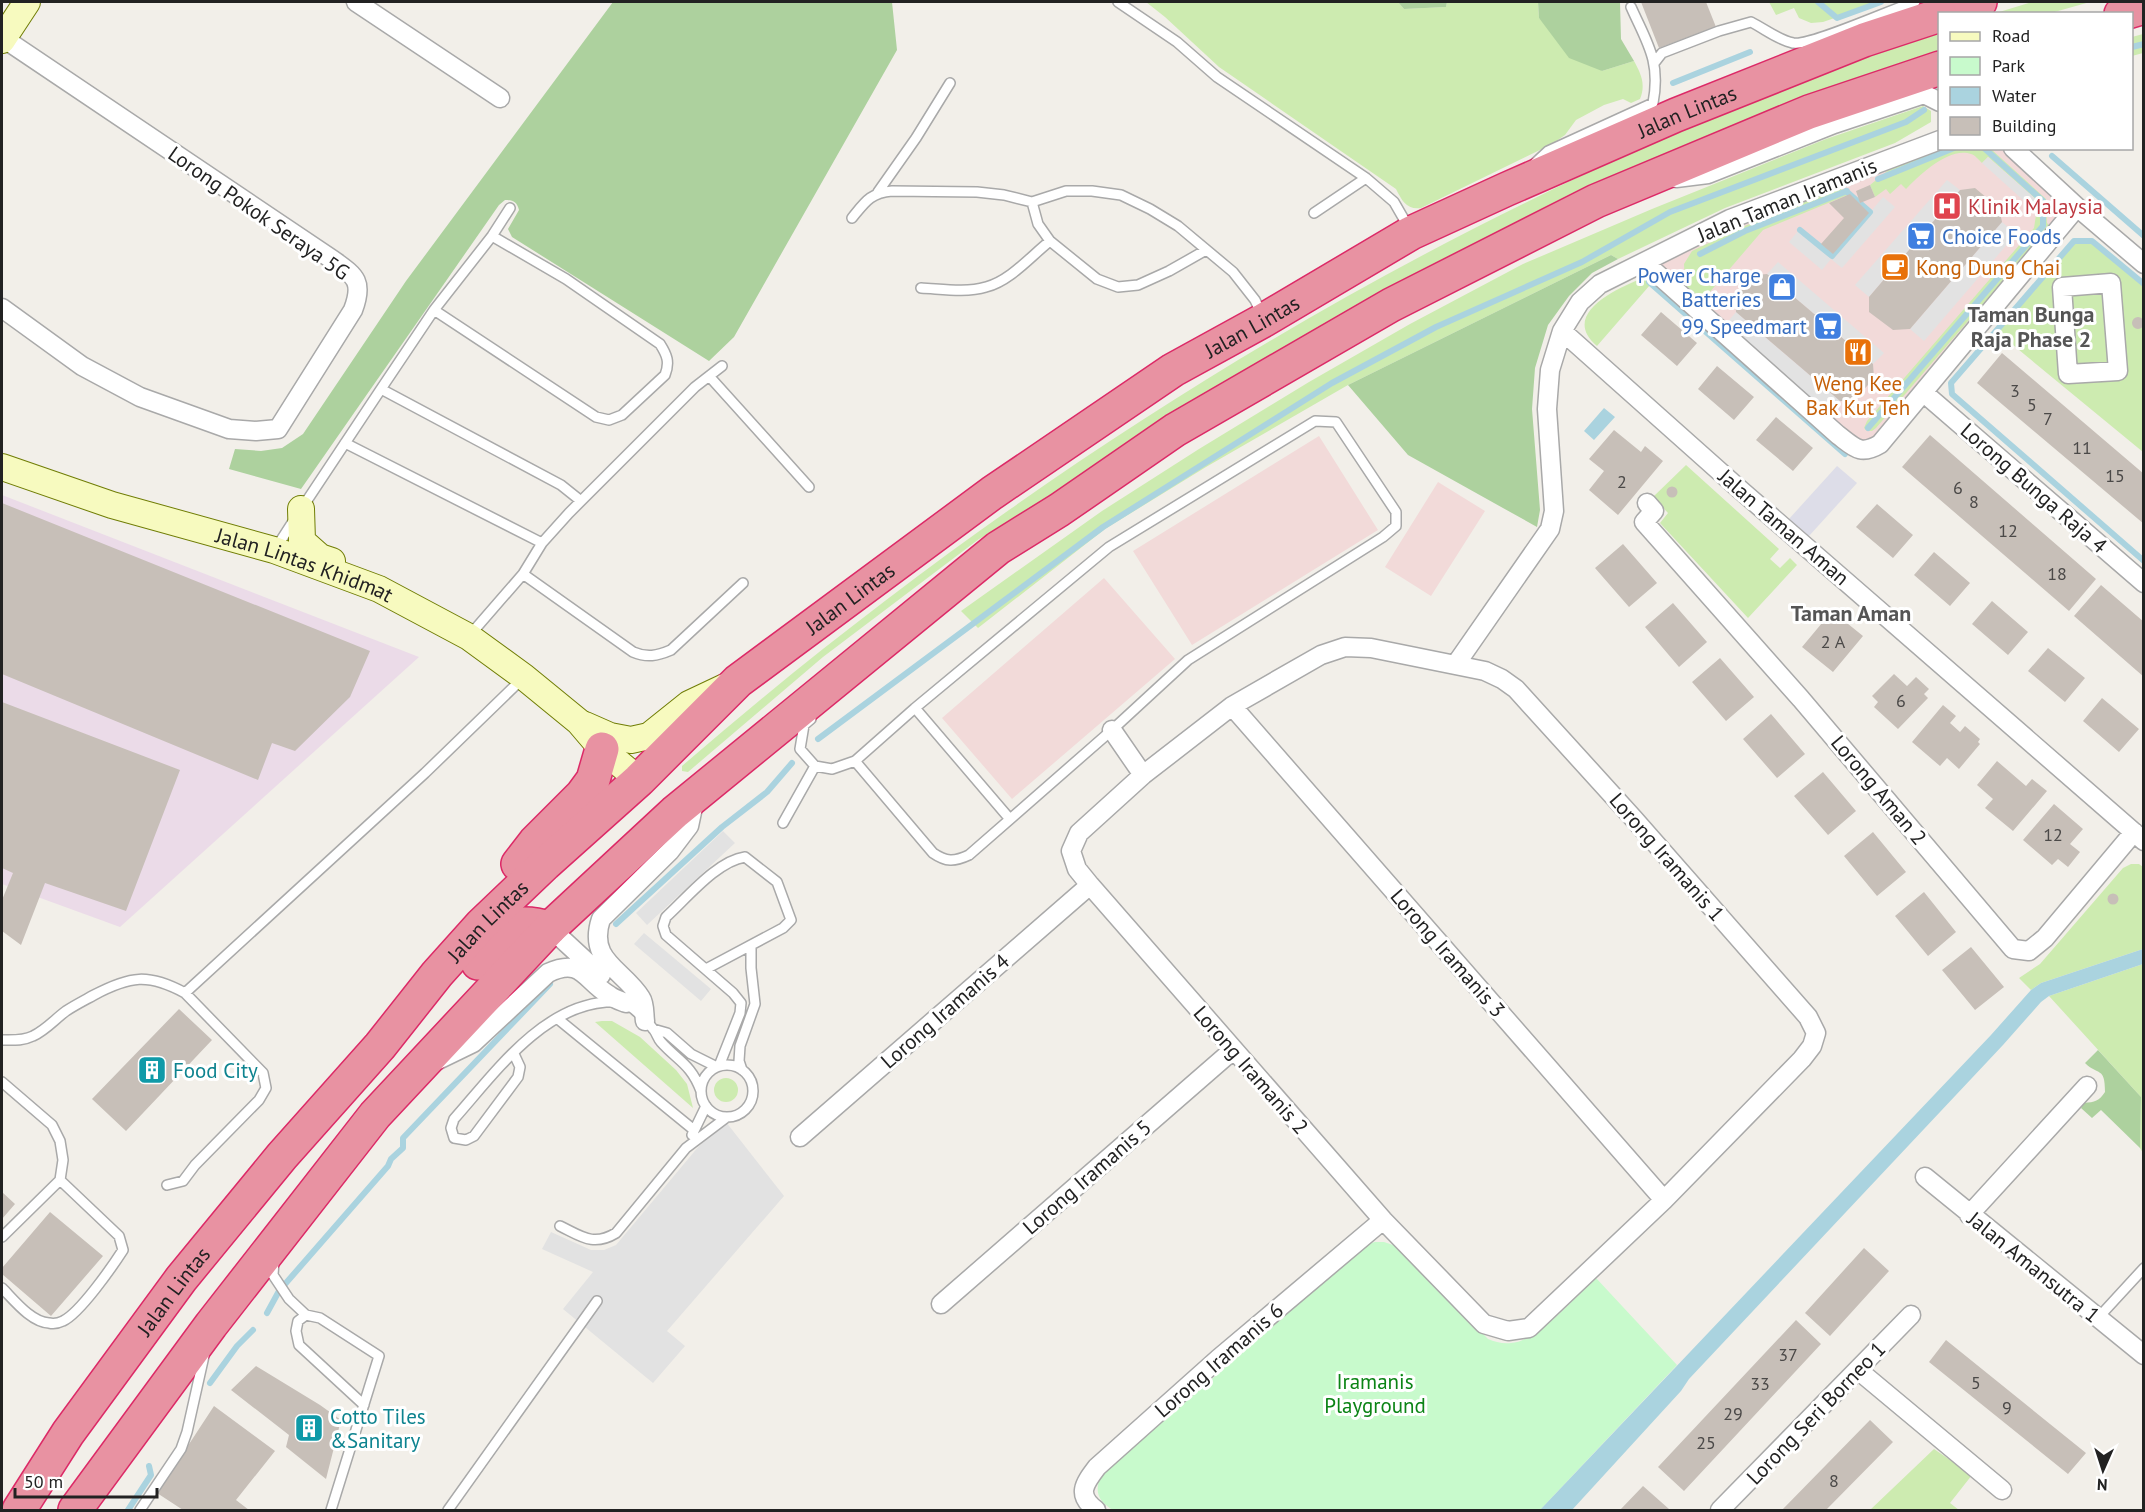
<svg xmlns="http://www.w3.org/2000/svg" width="2145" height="1512" font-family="'PT Sans',sans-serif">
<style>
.commercial{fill:#f2dad9}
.industrial{fill:#ebdbe8}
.grass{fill:#cdebb0}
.forest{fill:#add19e}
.park{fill:#c8facc}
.parking{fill:#e2e2e2}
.plaza{fill:#dddde8}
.water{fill:#aad3df}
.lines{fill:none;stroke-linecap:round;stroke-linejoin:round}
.stream{stroke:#aad3df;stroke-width:6}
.building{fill:#c7bfb8}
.lane-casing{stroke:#a9a9a9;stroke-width:12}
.street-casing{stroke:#a9a9a9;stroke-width:21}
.secondary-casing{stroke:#707d05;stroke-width:28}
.highway-casing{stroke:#dc2a67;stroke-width:36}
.lane{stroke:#fff;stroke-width:9}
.street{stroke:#fff;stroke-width:18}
.secondary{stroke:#f7fabf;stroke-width:26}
.highway{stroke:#e892a2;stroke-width:33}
.labels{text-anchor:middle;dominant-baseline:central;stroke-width:6;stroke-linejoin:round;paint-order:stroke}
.number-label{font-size:18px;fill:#4b4948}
.street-label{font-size:21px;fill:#222;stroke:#fff}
.health-label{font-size:21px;fill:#be3a42;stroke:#fff;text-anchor:start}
.shop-label{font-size:21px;fill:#366cbe;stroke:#fff;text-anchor:end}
.food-label{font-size:21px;fill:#c56008;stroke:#fff;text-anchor:start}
.culture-label{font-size:21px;fill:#0d838f;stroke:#fff;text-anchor:start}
.park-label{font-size:21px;fill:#0c8416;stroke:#fff}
.neighbourhood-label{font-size:22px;font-weight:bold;fill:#555;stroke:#fff}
</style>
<rect width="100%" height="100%" fill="#f2efe9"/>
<path class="commercial" d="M1940 148 2013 149 2077 207 1924 393 1859 450 1645 263 1730 219Z
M1319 436 1378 530 1192 645 1133 551Z
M1438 482 1485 511 1431 596 1385 567Z
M1104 578 1175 659 1012 799 942 718Z"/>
<path class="industrial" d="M2 495 419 657 120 927 2 884Z"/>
<path class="grass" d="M1146 2H1398L1404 9 1446 7 1447 2H1538L1539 18 1602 71 1634 61C1641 74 1646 84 1640 99L1631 103 1623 99 1604 105 1576 120 1565 135 1552 144 1421 208C1407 210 1402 201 1396 189L1219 67 1165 17Z
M1769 2H1881L1823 22 1811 23 1799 18 1794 8 1776 15Z
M2032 2H2090L2051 13H1996Z
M1939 32V51L1816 94 979 539 823 657 688 772 682 771V766C1049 448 1478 187 1939 32Z
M2143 34V53L2132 56V37Z
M1923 106 1931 111V122L1895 143 1725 208 1618 259 1611 255 1348 385 1206 467 1105 529 978 628 961 611 1102 511 1199 449 1309 382 1410 324 1523 264 1652 209 1826 139Z
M1940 148 1991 149 2046 199 2047 223 2050 226 1876 428 1872 431H1867L1864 428 1867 421 2034 228 2036 215 2033 209 2039 202 1988 157 1982 163C1978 159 1975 155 1971 154 1950 146 1919 175 1906 189L1901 184 1890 194 1886 189 1875 197 1870 185 1891 168Z
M1839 188 1850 194 1763 230 1703 300 1685 285 1684 264 1692 251 1742 227Z
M2074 241H2092L2143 284V452L1996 331Z
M1643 278 1650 285 1597 346C1559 314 1618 288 1643 278Z
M1686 465 1779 549 1770 559 1780 568 1790 558 1797 565 1748 618 1660 523 1668 513 1653 497Z
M2131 864H2139L2143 867V949L2041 983 2031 990 2019 978 2040 964 2123 868Z
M2143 964V1153L2140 1148 2141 1097 2049 996Z
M602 1021H612L640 1037 676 1070 687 1084 693 1108 595 1022Z
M714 1090a12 12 0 1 1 24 0a12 12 0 1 1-24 0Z
M1934 1449 1972 1475 1950 1503 1959 1510H1870Z"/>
<path class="forest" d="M613 2H892L897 50 734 337 709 361 512 237 508 229 519 210C517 202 513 200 505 200L499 205 301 489 229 469 235 449 261 451 282 448 303 434 406 281Z
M1398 2H1447L1446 7 1404 9Z
M1538 2H1620L1621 39 1634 61 1602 71 1569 58 1539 18Z
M1611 255 1618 259 1592 273 1569 296 1548 325 1535 368 1532 409 1540 510 1537 527 1408 455 1348 385Z
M2098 1050 2141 1097 2140 1148 2101 1110 2092 1118 2081 1108 2084 1103C2095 1102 2099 1101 2105 1092 2105 1066 2098 1076 2085 1063Z"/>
<path class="park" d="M1375 1242H1384L1399 1247 1488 1339C1495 1342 1503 1344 1511 1343 1538 1341 1576 1296 1596 1278L1677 1365 1540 1510H1113C1098 1501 1094 1492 1101 1475L1368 1244Z"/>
<path class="parking" d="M1988 157 2039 202 2033 209 1982 163Z
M1947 180 1960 190 1869 297 1855 285Z
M1883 197 1895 207 1842 268 1831 259 1822 270 1789 242 1798 231 1831 259Z
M2002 222 2016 234 1924 341 1910 329Z
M1778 262 1884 353 1873 364 1767 274Z
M1736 312 1840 401 1828 413 1725 325Z
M723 831 735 843 647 925 636 913Z
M644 933 711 989 701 1001 634 944Z
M726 1122 784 1196 667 1331 685 1346 653 1383 563 1309 593 1272 542 1249 551 1232 591 1250H604L616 1245 699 1146Z"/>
<path class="plaza" d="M1837 466 1857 483 1809 536 1789 519Z"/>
<path class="water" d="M1604 408 1615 417 1594 440 1584 431Z
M2143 949V964L2049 996 2041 1002 2003 1045 1689 1379 1681 1391 1572 1510H1540L1991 1035 2031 990 2041 983Z"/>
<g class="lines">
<path class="stream" d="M1818 2 1837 18 1881 2
M2132 47 2144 44
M1673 83 1750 52
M2052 156 2144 236
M1878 179 1954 148
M1800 230 1832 256 1870 212 1846 191
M1700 254 1745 231 1847 191
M1649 282 1845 454
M2144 284 2092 241H2074L1951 383 1952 394 2144 561
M1868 428 2043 226V201L1984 148
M818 739 1103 527 1332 383 1436 327 1582 262 1670 212 1906 122 1924 110
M616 924 722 827 767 792 792 763
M267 1313 279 1291 388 1166 391 1159 403 1148V1138L550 984
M210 1383 237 1346 253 1330
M128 1510 151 1475 149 1466"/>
</g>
<path class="building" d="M1641 2H1706L1716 27 1659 48Z
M1870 185 1875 197 1860 203 1856 191Z
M1975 188 1999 208 2002 222 1910 329 1893 330 1869 312V297L1960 190Z
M1850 194 1869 213 1833 254 1821 244 1844 218 1829 203Z
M1767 274 1873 364 1874 378 1854 401H1840L1736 312 1735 297 1756 275Z
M1661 312 1697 343 1677 366 1641 335Z
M2132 323a6 6 0 1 1 12 0a6 6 0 1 1-12 0Z
M2002 353 2144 474V524L1977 383Z
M1717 366 1754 397 1734 420 1698 389Z
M1776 417 1813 448 1793 471 1756 440Z
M1614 430 1641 452 1645 446 1663 461 1618 515 1589 490 1604 471 1589 459Z
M1930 435 2096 579 2069 611 1902 467Z
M1666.5 492a5.5 5.5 0 1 1 11 0a5.5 5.5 0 1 1-11 0Z
M2 503 370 651 350 697 295 751 272 743 258 780 2 674Z
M1877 504 1913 535 1893 558 1856 527Z
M1623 544 1657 583 1629 607 1595 568Z
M1934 552 1970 583 1950 606 1914 575Z
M2101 585 2144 622V677L2074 616Z
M1992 601 2028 632 2008 655 1972 624Z
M1673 603 1707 642 1679 667 1645 627Z
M1832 611 1863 636 1833 672 1802 647Z
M2048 648 2085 678 2065 702 2028 671Z
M1720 658 1754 697 1726 721 1692 682Z
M1894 674 1907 686 1916 677 1929 689 1924 694 1928 698 1898 729 1874 707 1878 702 1872 696Z
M2102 698 2139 729 2119 752 2083 721Z
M2 702 180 770 126 911 45 883 21 945 2 931V900L13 873 2 868Z
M1943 705 1956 716 1950 723 1960 732 1965 726 1980 739 1978 742 1980 744 1959 769 1947 758 1940 766 1912 742Z
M1771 714 1805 754 1777 778 1743 739Z
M1997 761 2026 786 2032 779 2047 791 2013 831 1985 808 1993 799 1977 785Z
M1823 772 1856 811 1828 835 1794 796Z
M2054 804 2083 829 2070 844 2080 852 2068 867 2058 859 2052 865 2023 840Z
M1873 832 1906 872 1877 896 1844 856Z
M1924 892 1956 932 1928 956 1895 916Z
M2107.5 899a5.5 5.5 0 1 1 11 0a5.5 5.5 0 1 1-11 0Z
M1971 947 2004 987 1975 1010 1942 970Z
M179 1009 212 1040 126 1131 92 1099Z
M2 1192 15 1204 2 1219Z
M50 1212 103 1256 51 1316 2 1274V1268Z
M1864 1248 1889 1271 1830 1336 1805 1313Z
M1796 1320 1821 1344 1684 1491 1658 1467Z
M1946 1340 2086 1453 2068 1474 1929 1362Z
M256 1366 320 1405 341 1420 326 1479 286 1447 289 1435 231 1390Z
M214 1406 275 1451 236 1500 249 1510H183L157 1493Z
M1870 1420 1893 1442 1826 1510H1782Z
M1643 1486 1669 1509 1668 1510H1620Z"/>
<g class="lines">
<g class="lane-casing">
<path id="lane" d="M1118 2 1177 42 1217 77 1366 178 1394 202 1409 228
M1655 62 1662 53 1719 31 1751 22C1765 29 1778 40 1793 43 1809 47 1894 8 1915 2
M1535 163 1548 151 1653 103C1661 61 1647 43 1631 7
M878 192 916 138 950 83
M1032 202 1038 224 1050 241 1097 279 1118 287 1138 285 1169 271 1206 250
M1314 213 1366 178
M852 218C865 202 870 193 892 191L977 192 1004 195 1032 202 1066 191H1092L1121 195 1150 209 1178 226 1233 272 1255 300 1262 315
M921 288C942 289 966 293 986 287 1010 281 1031 256 1050 241
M434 310 596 417 609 420 622 415 665 375C670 362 667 355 660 344L566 279 492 236
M709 376 809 487
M381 389 434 310 492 236 510 208
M345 443 542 543
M302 508 381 389 561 485 581 501
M276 548 294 520
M523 574 542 543 569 513 695 387 722 366
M470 635 523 574 633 652C647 658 657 656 671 650L743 583
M915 708 1009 818
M811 719 804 725 800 749 815 766 832 769 855 761 915 708 1109 547 1315 421 1336 422 1396 512V526L1383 537 1188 660 1112 730 969 855C954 862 946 862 933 853L855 761
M783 823 815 766
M706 969 783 928 791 920 777 882 745 857C717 861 687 898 666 917L663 926 666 935 733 993 741 1003 740 1013 719 1066
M185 993 425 773 522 679
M558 1019 694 1130
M653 1029 667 1033 691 1054 717 1067
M2 1040C12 1040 23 1041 33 1036 46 1030 55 1019 66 1011 75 1005 85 1000 94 995 130 976 148 973 185 993L263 1073 266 1088 259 1100 195 1165 183 1181 167 1185
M514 1054 520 1067 518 1077 474 1136 466 1140 454 1138 451 1128 454 1119C494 1074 541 1007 606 1002 612 1002 623 1001 628 1005 636 1010 648 1022 654 1030 657 1034 658 1039 661 1042 678 1061 691 1064 701 1091
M701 1091a26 26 0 1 1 52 0a26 26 0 1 1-52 0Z
M742 1070 739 1061 740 1046 755 1004 751 968V946
M2 1082 52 1125 60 1141 63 1160 60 1180 2 1237
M692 1135 706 1106
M560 1226C581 1236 593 1247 616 1233L686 1148 727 1117
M274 1261 273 1275 289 1299 306 1315
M2 1288C14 1300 31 1322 49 1323 54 1324 59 1323 63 1321 80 1313 112 1267 123 1250L119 1236 60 1180
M2098 1318 2144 1268
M140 1510 181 1449 187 1432 204 1356
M331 1510 379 1356 320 1318 306 1315 298 1321 296 1331 299 1345 364 1405
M448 1510 597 1301"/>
</g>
<g class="street-casing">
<path id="street" d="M356 2 500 98
M2013 148 2077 207 2144 264
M1676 178 1708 174 1834 124 1924 94 1940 102
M1645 263 1838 435C1854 447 1860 456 1880 444L2077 207
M2111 283 2118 371 2068 374 2062 287Z
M2 308 82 366 140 397 229 429 256 431 278 429 353 310C364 281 355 276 333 260L3 38
M1562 331 1736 486 2144 841
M1924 393 2144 583
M1647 503 1654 511 1644 522 1801 699 2013 949 2029 951 2045 938 2134 832
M1345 647 1371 648 1485 671 1502 679 1516 689 1634 819 1808 1017 1816 1033 1812 1046 1802 1059 1664 1200 1529 1328 1508 1331 1484 1324 1383 1220 1090 885 1077 869 1071 851 1079 833 1143 775 1232 706 1321 655Z
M1456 664 1550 529 1554 511 1547 409 1550 370 1562 331 1580 302 1600 284 1730 219 1940 140
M1232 706 1664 1200
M1112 730 1143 775
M550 928 601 975
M645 1021C644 1014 645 1004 641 998 623 969 587 961 601 919L670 851 689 826 695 798
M436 1061 473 1043 548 973C582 957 584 980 609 995 614 999 621 1001 626 1003
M800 1137 1090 885
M1925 1177 2144 1355
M1969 1215 2087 1086
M941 1304 1233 1050
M1858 1370 2002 1490
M1096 1510C1076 1495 1084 1484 1097 1467L1218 1359 1383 1220
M1720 1510 1911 1315"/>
</g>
<g class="secondary-casing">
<g id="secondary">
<path d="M2 40 27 2"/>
<path id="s1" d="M2 467 112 505 274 550 379 589 469 637 524 677 579 722 602 749 639 780"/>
<path d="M301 509 302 541 320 557 332 561"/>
<path d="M585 725 610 736 631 740 649 736 689 704 725 687"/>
</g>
</g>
<g class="highway-casing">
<g id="highway">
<path d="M1944 14 1980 2"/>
<path d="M2121 14 2144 7"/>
<path d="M518 864 535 842 582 795 593 780 602 749"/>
<path d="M478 963C487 953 504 929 516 925 526 922 540 926 550 928"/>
<path id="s2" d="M19 1510 68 1433 181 1279 282 1156 380 1046 437 974 481 925 545 864 639 780 738 681 992 493 1173 370 1264 320 1411 233 1507 189 1676 115 1864 40 1940 15"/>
<path d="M75 1510 211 1325 375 1115 550 928 675 812 998 548 1059 510 1175 430 1391 305 1596 201 1809 112 1940 68"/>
</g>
</g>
<use href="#lane" class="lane"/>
<use href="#street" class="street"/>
<use href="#secondary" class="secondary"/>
<use href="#highway" class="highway"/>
</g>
<defs>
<g id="hospital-square" transform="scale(1.5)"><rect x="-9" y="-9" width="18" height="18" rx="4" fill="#e0444e" stroke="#fff"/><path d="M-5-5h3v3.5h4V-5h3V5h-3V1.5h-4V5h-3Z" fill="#fff"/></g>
<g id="supermarket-square" transform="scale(1.5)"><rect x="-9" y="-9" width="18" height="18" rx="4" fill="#3f7fe0" stroke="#fff"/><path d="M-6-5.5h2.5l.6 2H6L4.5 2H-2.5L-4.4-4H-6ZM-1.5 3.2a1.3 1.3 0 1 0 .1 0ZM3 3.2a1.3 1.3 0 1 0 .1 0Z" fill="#fff"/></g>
<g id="cafe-square" transform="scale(1.5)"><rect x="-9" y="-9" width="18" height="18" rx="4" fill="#e8710a" stroke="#fff"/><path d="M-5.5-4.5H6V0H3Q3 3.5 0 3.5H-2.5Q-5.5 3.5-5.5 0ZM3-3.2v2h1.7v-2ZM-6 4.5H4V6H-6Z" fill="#fff"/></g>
<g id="shop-square" transform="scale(1.5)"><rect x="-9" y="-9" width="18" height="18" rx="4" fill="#3f7fe0" stroke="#fff"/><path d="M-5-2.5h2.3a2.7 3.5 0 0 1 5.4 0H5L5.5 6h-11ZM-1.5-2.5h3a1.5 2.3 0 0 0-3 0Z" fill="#fff"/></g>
<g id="restaurant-square" transform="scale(1.5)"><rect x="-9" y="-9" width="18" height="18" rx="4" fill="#e8710a" stroke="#fff"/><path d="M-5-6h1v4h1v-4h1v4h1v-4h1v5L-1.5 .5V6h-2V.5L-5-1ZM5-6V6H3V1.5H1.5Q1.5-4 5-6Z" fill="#fff"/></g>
<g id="building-square" transform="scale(1.5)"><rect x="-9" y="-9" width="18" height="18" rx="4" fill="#0f9aa8" stroke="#fff"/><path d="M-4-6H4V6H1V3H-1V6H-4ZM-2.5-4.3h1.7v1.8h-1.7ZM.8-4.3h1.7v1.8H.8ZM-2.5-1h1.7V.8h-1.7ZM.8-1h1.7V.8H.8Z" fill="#fff"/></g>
</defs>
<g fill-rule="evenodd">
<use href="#hospital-square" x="1947" y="206"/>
<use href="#supermarket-square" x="1921" y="236"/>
<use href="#cafe-square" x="1895" y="267"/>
<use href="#shop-square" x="1782" y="287"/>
<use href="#supermarket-square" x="1828" y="326"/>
<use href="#restaurant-square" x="1858" y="352"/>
<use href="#building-square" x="152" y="1070"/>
<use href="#building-square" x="309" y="1428"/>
</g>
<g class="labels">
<g class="number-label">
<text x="2015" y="390">3</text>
<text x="2032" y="404">5</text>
<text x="2048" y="418">7</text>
<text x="2082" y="447">11</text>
<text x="2115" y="475">15</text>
<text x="1622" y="481">2</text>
<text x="1958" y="487">6</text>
<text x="1974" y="501">8</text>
<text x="2008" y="530">12</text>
<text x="2057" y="573">18</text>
<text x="1833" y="641">2 A</text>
<text x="1901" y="700">6</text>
<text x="2053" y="834">12</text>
<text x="1788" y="1354">37</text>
<text x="1976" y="1382">5</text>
<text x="1760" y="1383">33</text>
<text x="2007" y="1407">9</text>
<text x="1733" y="1413">29</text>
<text x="1706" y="1442">25</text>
<text x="1834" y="1480">8</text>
</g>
<g class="street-label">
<text stroke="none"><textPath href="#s2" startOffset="2212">Jalan Lintas</textPath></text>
<text transform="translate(1787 200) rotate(-22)">Jalan Taman Iramanis</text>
<text transform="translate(259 213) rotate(35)">Lorong Pokok Seraya 5G</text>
<text stroke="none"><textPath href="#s2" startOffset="1726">Jalan Lintas</textPath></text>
<text transform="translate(2034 488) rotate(41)">Lorong Bunga Raja 4</text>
<text transform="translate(1784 527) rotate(41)">Jalan Taman Aman</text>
<text stroke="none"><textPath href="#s1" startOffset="318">Jalan Lintas Khidmat</textPath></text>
<text stroke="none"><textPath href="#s2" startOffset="1240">Jalan Lintas</textPath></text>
<text transform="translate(1879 790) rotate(50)">Lorong Aman 2</text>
<text transform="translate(1667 857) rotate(49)">Lorong Iramanis 1</text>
<text stroke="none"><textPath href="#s2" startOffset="754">Jalan Lintas</textPath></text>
<text transform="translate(1448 953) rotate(49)">Lorong Iramanis 3</text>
<text transform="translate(945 1011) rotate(-41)">Lorong Iramanis 4</text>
<text transform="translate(1251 1070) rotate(49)">Lorong Iramanis 2</text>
<text transform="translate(1087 1177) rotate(-41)">Lorong Iramanis 5</text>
<text transform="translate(2034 1267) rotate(39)">Jalan Amansutra 1</text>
<text stroke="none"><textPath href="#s2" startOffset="268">Jalan Lintas</textPath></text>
<text transform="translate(1219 1360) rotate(-41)">Lorong Iramanis 6</text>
<text transform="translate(1816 1413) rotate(-46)">Lorong Seri Borneo 1</text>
</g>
<g class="health-label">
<text x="1968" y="206">Klinik Malaysia</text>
</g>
<g class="shop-label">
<text x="1942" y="236" text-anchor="start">Choice Foods</text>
<text x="1761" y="275">Power Charge<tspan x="1761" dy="24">Batteries</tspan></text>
<text x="1807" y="326">99 Speedmart</text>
</g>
<g class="food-label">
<text x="1916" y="267">Kong Dung Chai</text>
<text x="1858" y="383" text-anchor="middle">Weng Kee<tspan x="1858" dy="24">Bak Kut Teh</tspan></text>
</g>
<g class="culture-label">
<text x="173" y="1070">Food City</text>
<text x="330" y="1416">Cotto Tiles<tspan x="330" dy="24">&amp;Sanitary</tspan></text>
</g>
<g class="park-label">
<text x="1375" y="1381">Iramanis<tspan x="1375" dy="24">Playground</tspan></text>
</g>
<g class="neighbourhood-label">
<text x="2031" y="314">Taman Bunga<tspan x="2031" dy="25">Raja Phase 2</tspan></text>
<text x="1851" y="613">Taman Aman</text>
</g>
</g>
<rect width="2145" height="1512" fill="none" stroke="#222222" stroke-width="6"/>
<rect x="1938" y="12" width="195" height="138" fill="#ffffff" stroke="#a7a7a7" stroke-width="1.5"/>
<rect x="1950" y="32" width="30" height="9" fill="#f7fabf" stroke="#a7a7a7" stroke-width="1.5"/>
<text x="1992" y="42" font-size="18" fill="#222222">Road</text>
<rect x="1950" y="57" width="30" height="18" fill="#c8facc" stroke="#a7a7a7" stroke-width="1.5"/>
<text x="1992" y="72" font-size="18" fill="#222222">Park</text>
<rect x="1950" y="87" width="30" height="18" fill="#aad3df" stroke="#a7a7a7" stroke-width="1.5"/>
<text x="1992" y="102" font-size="18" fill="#222222">Water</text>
<rect x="1950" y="117" width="30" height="18" fill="#c7bfb8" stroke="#a7a7a7" stroke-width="1.5"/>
<text x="1992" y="132" font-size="18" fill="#222222">Building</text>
<g transform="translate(2103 1470) rotate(183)" stroke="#ffffff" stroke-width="4.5" paint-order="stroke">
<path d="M0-4.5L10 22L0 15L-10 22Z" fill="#222222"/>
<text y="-9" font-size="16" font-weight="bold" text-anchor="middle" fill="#222222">N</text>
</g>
<path d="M15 1488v9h142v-9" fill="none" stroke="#222222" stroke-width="3"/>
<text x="24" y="1488" font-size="18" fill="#222222" stroke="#ffffff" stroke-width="4.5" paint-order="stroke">50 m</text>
</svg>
